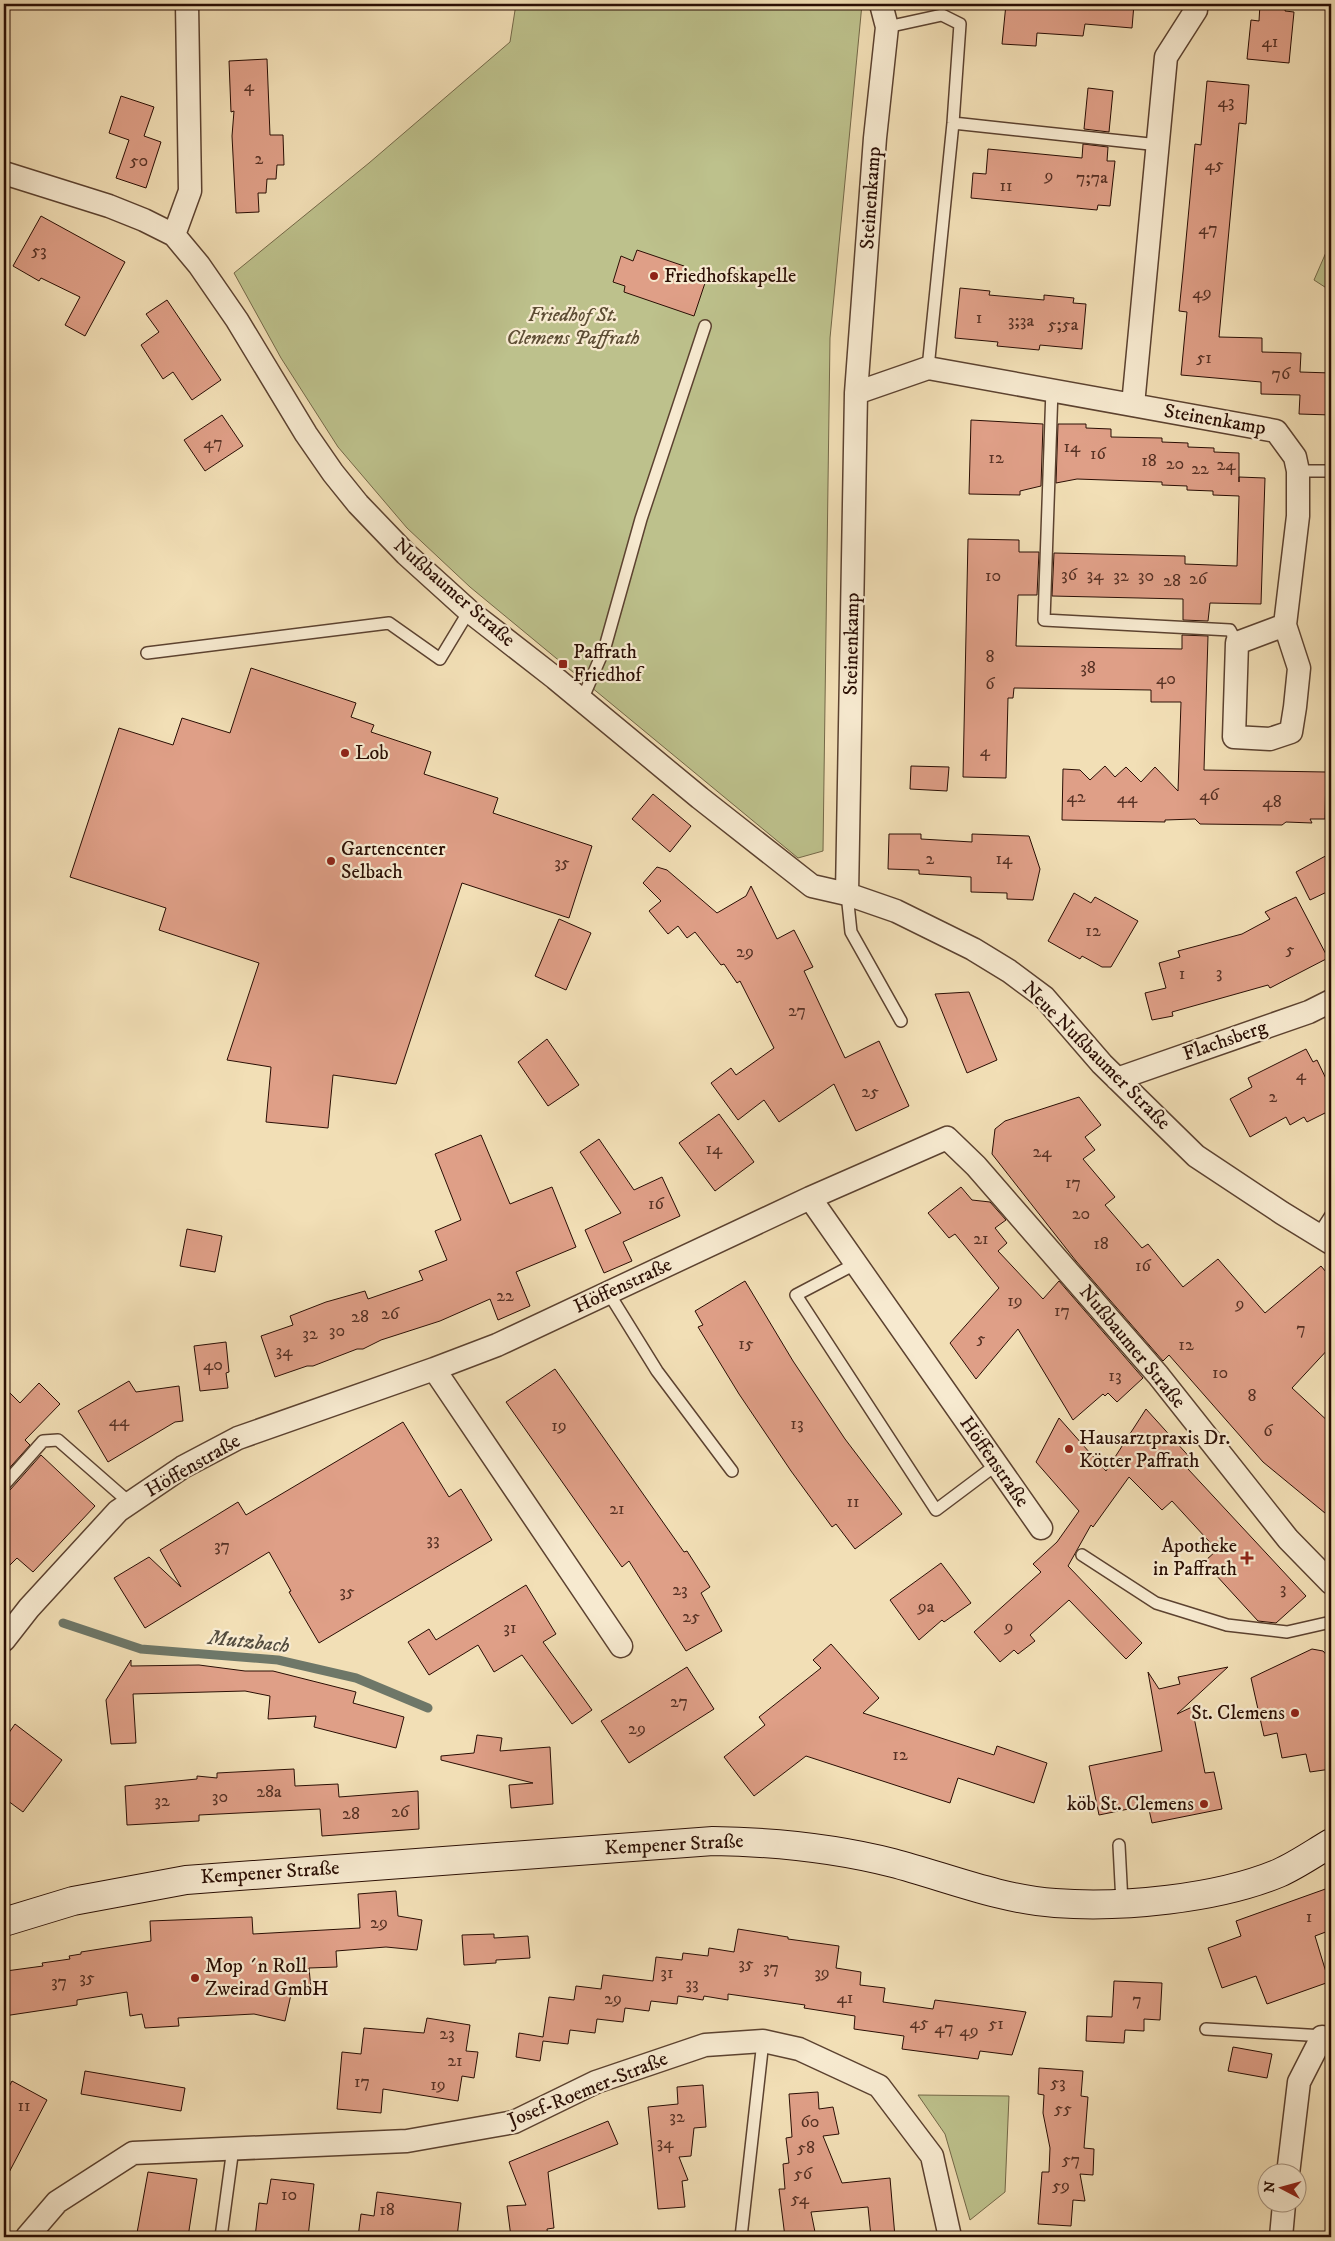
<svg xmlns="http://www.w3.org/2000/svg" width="1335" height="2241" font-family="'IM FELL DW Pica',serif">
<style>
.green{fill:#bdc18c;stroke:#746848}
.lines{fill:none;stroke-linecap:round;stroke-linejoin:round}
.stream{stroke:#6e7768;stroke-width:9}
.building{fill:#df9f87;stroke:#2a0e04}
.lane-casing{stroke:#5c4230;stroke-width:14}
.street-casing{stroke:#5c4230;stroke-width:25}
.secondary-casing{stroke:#2a0e04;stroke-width:30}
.lane{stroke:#f7ead0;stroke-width:11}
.street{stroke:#f7ead0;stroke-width:22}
.secondary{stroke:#f7ead0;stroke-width:28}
.poi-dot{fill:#8f2418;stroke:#f7ead0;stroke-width:2}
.labels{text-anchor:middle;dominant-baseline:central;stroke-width:4.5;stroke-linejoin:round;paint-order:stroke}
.number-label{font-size:18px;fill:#573225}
.street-label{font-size:20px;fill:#2a0e04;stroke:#f7ead0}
.poi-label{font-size:20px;fill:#2a0e04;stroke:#f7ead0;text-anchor:start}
.park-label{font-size:20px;font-style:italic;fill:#5d4d34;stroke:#f7ead0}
.water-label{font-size:21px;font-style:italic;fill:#524b3e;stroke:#f7ead0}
</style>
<rect width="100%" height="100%" fill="#f2dfb6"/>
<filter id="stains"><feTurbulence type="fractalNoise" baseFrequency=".004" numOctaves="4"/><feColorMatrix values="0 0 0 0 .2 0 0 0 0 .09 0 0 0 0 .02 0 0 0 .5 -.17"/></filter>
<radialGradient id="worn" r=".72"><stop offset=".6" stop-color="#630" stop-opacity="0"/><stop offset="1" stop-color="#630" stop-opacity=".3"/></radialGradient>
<path class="green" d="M516 4H862L830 338 823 851 798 858 470 587 407 528 338 447 281 358 234 273 369 163 510 42Z
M1331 241V291L1314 280Z
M9 645 4 720V647Z
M918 2095 1009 2096 1005 2192 970 2220 945 2134Z"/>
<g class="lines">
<path class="stream" d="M63 1623 141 1649 278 1660 356 1678 428 1708"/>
</g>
<path class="building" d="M1006 4H1134L1132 28 1085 24 1083 36 1037 33 1036 46 1002 44Z
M1260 4H1286L1285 11 1294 12 1289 63 1247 59 1251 20 1259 21Z
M267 59 270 135H283L284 165H277L276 179H267L266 193H258L259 212 236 213 232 136 234 111 231 112 229 61Z
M1207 81 1249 85 1246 124 1239 123 1219 337 1262 338V352L1301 353 1300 372 1331 373V415L1299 414 1300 395 1261 394V382L1181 375 1187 312 1179 311 1183 272 1195 144 1201 145Z
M1088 88 1113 91 1109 132 1084 129Z
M121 96 154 107 144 136 161 142 146 188 116 178 129 140 109 133Z
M1083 144 1108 147 1107 161H1115L1110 206 1098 205 1097 210 971 198 973 173 986 174 988 149 1082 158Z
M41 216 125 262 85 336 65 325 80 297 41 278 39 281 13 266Z
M637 250 684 266 682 272 706 280 694 316 624 292 625 286 613 282 621 256 633 261Z
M960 288 990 291 989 295 1044 300V295L1074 298 1073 303 1086 304 1082 349 1040 345 1039 350 997 346 998 342 955 338Z
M167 300 221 380 192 400 173 372 163 379 141 345 159 332 146 314Z
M222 415 243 446 205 471 184 440Z
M971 420 1043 424 1041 486 1020 491V495L969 494Z
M1058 424H1086V428L1111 429V437L1162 438V442L1188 443V447L1214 448V452L1239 453V482V477L1265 478 1261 604 1210 603 1208 621 1183 620V599L1052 596 1054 553 1185 556V564L1237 566 1239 496 1213 495V491L1187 490V486L1162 485V482L1077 479 1056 483Z
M968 539 1019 540V552H1039L1037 595H1018L1016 646 1182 649V635L1208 636 1204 770 1326 772 1325 819H1310L1312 823 1286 822 1282 825 1200 824 1195 819 1165 820V822L1062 820 1063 769 1080 770 1090 780 1105 766 1115 777 1126 767 1141 782 1155 767 1178 791 1181 702H1151V690L1014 688 1013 698H1008L1006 778 963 777Z
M251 668 356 703 351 717 374 725 371 732 431 752 424 774 498 798 493 813 592 846 569 918 462 883 396 1084 333 1075 328 1128 266 1122 271 1067 227 1060 259 963 159 930 166 908 70 877 119 728 173 745 182 718 230 733Z
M911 766 949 767 947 791 910 789Z
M653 794 691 826 670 852 632 819Z
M889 834H921V839L972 842V834L1029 836 1040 869 1033 900 1007 899V893L971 892V877L919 874V870L888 869Z
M1331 853V890L1310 900 1296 872Z
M657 867 667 870 717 913 746 896 751 886 777 939 794 930 813 967 804 971 845 1058 879 1041 909 1106 856 1131 834 1084 779 1122 764 1100 738 1120 711 1083 731 1068 736 1075 774 1048 740 981 737 983 724 964 721 965 695 932 687 938 678 926 668 934 649 911 661 901 643 883Z
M1074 893 1091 903 1095 897 1138 921 1111 967H1102L1082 956 1080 959 1048 941Z
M1296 897 1328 958 1270 988 1268 985 1172 1012 1173 1016 1152 1020 1145 993 1166 988 1159 963 1180 957 1178 951 1242 934 1270 919 1265 912Z
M559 919 591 933 566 990 535 976Z
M969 992 997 1060 967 1073 935 994Z
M547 1039 579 1085 548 1106 518 1062Z
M1306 1049 1313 1062 1317 1060 1331 1089V1110L1307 1122 1304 1117 1290 1125 1286 1117 1250 1137 1230 1099 1252 1087 1248 1078Z
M1079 1097 1101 1125 1085 1137 1095 1150 1083 1159 1115 1197 1105 1205 1142 1248 1148 1244 1183 1287 1218 1259 1265 1313 1321 1266 1331 1278V1346L1292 1388 1331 1424V1518L1263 1462 1169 1355 1163 1361 1076 1261 992 1154 995 1129 1005 1121Z
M719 1114 754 1162 715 1191 679 1143Z
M481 1135 510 1204 552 1187 576 1247 516 1272 530 1306 498 1320 490 1299 440 1321 381 1340 363 1349H357L313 1366H307L275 1377 261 1336 293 1325 290 1316 326 1302 365 1291 368 1299 423 1280 419 1271 447 1260 435 1231 461 1220 435 1154Z
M599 1139 634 1190 662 1177 680 1216 623 1242 632 1261 604 1273 585 1230 621 1213 580 1152Z
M961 1187 972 1200 990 1202 1006 1220 995 1228 1007 1243 998 1251 1043 1299 1059 1281 1143 1378 1117 1402 1108 1393 1105 1396 1103 1394 1073 1420 1018 1329 976 1379 950 1343 999 1288 955 1234 949 1238 928 1213Z
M187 1229 222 1236 215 1272 180 1266Z
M745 1281 793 1361 845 1439 902 1514 855 1549 836 1524 832 1527 791 1471 739 1394 698 1327 703 1325 695 1311Z
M226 1342 229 1372 226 1373 228 1388 200 1391 194 1346Z
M555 1369 684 1552 687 1551 710 1587 701 1593 722 1631 686 1651 629 1561 622 1567 506 1402Z
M129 1381 136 1392 179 1386 183 1421 175 1422 108 1462 78 1411Z
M39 1383 60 1404 25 1440 30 1445 4 1474V1387L20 1403Z
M1146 1409 1194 1462 1188 1469 1306 1596 1276 1623 1258 1621 1204 1562 1217 1550 1172 1501 1162 1510 1129 1477 1093 1527 1091 1525 1068 1566 1142 1643 1126 1659 1069 1600 1030 1635 1035 1641 1018 1654 1014 1650 1000 1662 974 1632 1041 1572 1033 1564 1057 1542 1079 1511 1036 1462 1059 1418 1106 1471Z
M403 1422 449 1497 461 1489 492 1540 319 1643 289 1592 291 1591 269 1552 145 1628 114 1578 149 1557 181 1587 160 1550 238 1502 246 1515Z
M41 1455 95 1506 33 1572 17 1558 4 1571V1492L10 1490Z
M941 1563 971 1603 944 1622 942 1620 919 1640 890 1600Z
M526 1585 556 1634 543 1642 592 1710 572 1724 522 1655 494 1672 478 1645 429 1675 408 1642 429 1629 436 1640Z
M831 1644 879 1698 863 1713 994 1755 997 1746 1047 1763 1034 1803 958 1778 950 1803 806 1756 754 1796 724 1757 765 1725 759 1717 821 1668 813 1660Z
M1312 1649 1323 1651 1331 1660V1769L1310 1772 1306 1754 1282 1758 1277 1733 1264 1736 1251 1678Z
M131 1660V1666L199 1665 245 1671H273L356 1692 353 1703 404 1717 396 1748 314 1727 316 1716 268 1719 270 1696 245 1691 133 1694 136 1743 111 1744 106 1700Z
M687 1667 714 1709 629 1763 601 1721Z
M1228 1667 1177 1714 1192 1707 1205 1773 1214 1772 1222 1809 1152 1823 1148 1805 1099 1815 1089 1766 1162 1751 1148 1672 1159 1689 1180 1684 1178 1677Z
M15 1724 62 1760 23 1812 4 1798V1740Z
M477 1735 502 1738 500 1751 550 1747 553 1804 511 1808 509 1785 533 1783 441 1760V1756L474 1753Z
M294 1769 295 1786 338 1784 339 1797 418 1791 419 1829 322 1836 320 1809 199 1815V1821L127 1825 125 1786 197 1779V1776L217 1778V1773Z
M1331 1887V1930L1315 1936 1329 1982 1267 2004 1256 1976 1222 1988 1208 1948 1241 1936 1236 1921Z
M396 1891 398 1916 422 1920 417 1950 386 1947 336 1951 337 1967 309 1968 311 1989 292 1990 285 2021 254 2014 178 2018 179 2026 145 2028 142 2014 130 2016 127 1992 77 2000V2005L4 2016V1981H8L6 1971 43 1966 42 1963 70 1959 69 1956 81 1954V1952L151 1941 150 1921 252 1917 253 1934 360 1928 358 1894Z
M738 1929 788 1937V1939L839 1946 836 1968 861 1972 860 1985 885 1988 883 2002 933 2009 935 2000 1026 2012 1012 2055 980 2051 978 2059 902 2049 904 2036 854 2029 855 2016 804 2008 805 2005 728 1994V2000L704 1996 703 2000 678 1996 677 2004 651 2001 649 2011 625 2008 623 2022 597 2019 595 2033 570 2030 568 2044 543 2041 540 2061 516 2057 519 2033 543 2037 549 1997 574 2000 576 1986 601 1989 603 1975 653 1981 656 1957 682 1960 683 1953 708 1956 709 1948 734 1952Z
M494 1934V1938L528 1936 530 1958 496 1960V1963L464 1965 462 1935Z
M1114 1981 1162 1983 1160 2020 1144 2019V2031L1125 2030 1124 2043 1086 2041 1087 2016 1112 2017Z
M427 2018 470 2025 466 2051 478 2052 474 2078 462 2076 458 2101 383 2089 381 2113 337 2109 342 2052 361 2054 364 2028 424 2033Z
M1233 2047 1272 2054 1267 2078 1228 2071Z
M1039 2068 1083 2071 1081 2096 1088 2097 1084 2148 1094 2149 1093 2175 1080 2174 1085 2201 1073 2200 1071 2226 1038 2224 1042 2172H1049L1050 2148 1043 2113 1044 2095 1038 2094Z
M85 2071 185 2088 181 2111 81 2094Z
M12 2081 47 2100 4 2182V2096Z
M703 2085 706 2127 694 2128 691 2156 679 2157 688 2180 682 2181 685 2207 658 2209 648 2107 678 2104 677 2087Z
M818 2092 819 2109 833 2107 839 2134 823 2136 842 2183 890 2178 895 2237H871L868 2207 811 2212 816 2237H785L779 2189H785L783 2164 789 2163 786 2138 792 2137 789 2094Z
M608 2121 618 2144 548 2172 554 2228 547 2229 548 2237H511L507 2206 526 2205 509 2162Z
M148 2172 197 2179 188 2237H166L137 2233Z
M271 2179 314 2184 308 2237H255L259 2203 267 2204Z
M377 2192 461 2203 457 2237H358L361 2214 374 2216Z"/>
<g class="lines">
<g class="lane-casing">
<path id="lane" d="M887 27 942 15 960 24 953 123 928 368
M953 123 1159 145
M1052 389 1044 620 1230 630 1237 643
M1298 471H1331
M147 653 389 623 440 659 469 611
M582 700 605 647 641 519 705 326
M847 894 851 932 901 1021
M1318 1235 1331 1215
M855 1264 796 1295 936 1510 996 1465
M608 1292 657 1371 732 1471
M4 1485 43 1441 58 1440 130 1503
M1082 1555 1156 1603 1227 1625 1287 1632 1331 1622
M1119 1845 1122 1903
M1206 2029 1324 2036
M221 2237 233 2148
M741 2237 763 2041"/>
</g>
<g class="street-casing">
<path id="street" d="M4 173 109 206 144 220 174 235 199 265 237 320 306 434 333 473 358 504 406 554 469 611 555 678 700 798 812 886 847 894 896 911 973 949 1009 971 1044 997 1102 1064 1196 1156 1282 1213 1331 1243
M174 235 190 191 187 4
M856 393 928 368 1276 431 1295 457 1298 471V516L1285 625 1237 643 1234 737 1270 739 1291 732 1295 707 1299 668 1285 625
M1133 405 1166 57 1196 10
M847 894 856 393 875 138 887 27 881 4
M1117 1079 1309 1012 1331 1001
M810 1198 1041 1528
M434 1369 621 1646
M4 1640 29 1608 118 1511 183 1467 238 1438 434 1369 497 1345 810 1198 947 1138 976 1166 1158 1375 1288 1539 1331 1583
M1288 2174 1299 2082 1322 2037
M27 2237 57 2202 133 2153 407 2141 492 2126 514 2122 596 2082 705 2045 763 2041 799 2049 879 2086 932 2156 950 2237
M1281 2237 1284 2204"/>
</g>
<g class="secondary-casing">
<path id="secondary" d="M4 1922 73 1901 186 1880 713 1841C774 1842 834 1848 893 1863 946 1877 999 1899 1055 1903 1121 1908 1217 1899 1279 1873 1297 1865 1314 1853 1331 1843"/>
</g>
<use href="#lane" class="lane"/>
<use href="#street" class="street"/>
<use href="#secondary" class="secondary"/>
</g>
<g class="poi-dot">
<circle cx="654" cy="276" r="5"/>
<rect x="558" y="659" width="10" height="10" rx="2.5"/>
<circle cx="345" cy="753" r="5"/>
<circle cx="331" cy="861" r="5"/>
<circle cx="1069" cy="1449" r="5"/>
<path d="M1244.5 1550.5h5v5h5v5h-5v5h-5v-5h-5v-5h5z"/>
<circle cx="1295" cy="1713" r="5"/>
<circle cx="1204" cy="1804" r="5"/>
<circle cx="195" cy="1978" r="5"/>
</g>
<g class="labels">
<g class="number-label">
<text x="1270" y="42">41</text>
<text x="249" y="86">4</text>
<text x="1226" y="102">43</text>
<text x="259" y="159">2</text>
<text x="139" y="161">50</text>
<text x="1214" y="165">45</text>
<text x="1049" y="176">9</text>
<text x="1092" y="178">7;7a</text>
<text x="1006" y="186">11</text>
<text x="1208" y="229">47</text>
<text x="39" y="251">53</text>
<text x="1202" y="293">49</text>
<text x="979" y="318">1</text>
<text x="1021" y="321">3;3a</text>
<text x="1063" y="325">5;5a</text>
<text x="1204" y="358">51</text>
<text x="1281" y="374">76</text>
<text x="213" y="443">47</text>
<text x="1072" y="447">14</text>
<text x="1098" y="454">16</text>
<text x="996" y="458">12</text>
<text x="1149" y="461">18</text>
<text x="1175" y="464">20</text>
<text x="1226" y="465">24</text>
<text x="1200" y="469">22</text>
<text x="1069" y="575">36</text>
<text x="1095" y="575">34</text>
<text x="993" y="576">10</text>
<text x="1121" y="576">32</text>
<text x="1146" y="576">30</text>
<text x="1198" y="579">26</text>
<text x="1172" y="581">28</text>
<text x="990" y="657">8</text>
<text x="1088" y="668">38</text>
<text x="1166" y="679">40</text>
<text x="990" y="684">6</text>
<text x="985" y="751">4</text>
<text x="1209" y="795">46</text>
<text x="1076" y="797">42</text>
<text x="1127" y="798">44</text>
<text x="1272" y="802">48</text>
<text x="930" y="859">2</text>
<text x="1004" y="859">14</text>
<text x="562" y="863">35</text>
<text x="1093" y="931">12</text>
<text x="1290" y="950">5</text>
<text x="745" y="952">29</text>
<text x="1219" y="973">3</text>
<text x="1182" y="974">1</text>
<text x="797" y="1011">27</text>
<text x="1301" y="1075">4</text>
<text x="870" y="1092">25</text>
<text x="1273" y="1097">2</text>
<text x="714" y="1149">14</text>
<text x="1042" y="1152">24</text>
<text x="1073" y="1183">17</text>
<text x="656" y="1204">16</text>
<text x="1081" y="1214">20</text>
<text x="981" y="1239">21</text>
<text x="1101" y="1244">18</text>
<text x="1143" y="1266">16</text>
<text x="505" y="1296">22</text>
<text x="1015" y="1301">19</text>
<text x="1240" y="1304">9</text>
<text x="1062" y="1311">17</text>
<text x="390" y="1314">26</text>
<text x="360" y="1317">28</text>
<text x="1301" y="1329">7</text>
<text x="337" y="1331">30</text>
<text x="310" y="1334">32</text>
<text x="981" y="1339">5</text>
<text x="746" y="1344">15</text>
<text x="1186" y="1345">12</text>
<text x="284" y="1351">34</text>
<text x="213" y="1365">40</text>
<text x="1220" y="1373">10</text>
<text x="1115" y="1376">13</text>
<text x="1252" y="1396">8</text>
<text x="119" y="1421">44</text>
<text x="797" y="1424">13</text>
<text x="559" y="1426">19</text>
<text x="1268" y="1431">6</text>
<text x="853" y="1502">11</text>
<text x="617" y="1509">21</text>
<text x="433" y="1540">33</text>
<text x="222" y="1546">37</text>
<text x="1283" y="1589">3</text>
<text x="680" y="1590">23</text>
<text x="347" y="1592">35</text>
<text x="926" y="1607">9a</text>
<text x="691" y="1617">25</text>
<text x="1009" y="1627">9</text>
<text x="510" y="1628">31</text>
<text x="679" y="1702">27</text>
<text x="637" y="1729">29</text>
<text x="900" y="1755">12</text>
<text x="269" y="1792">28a</text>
<text x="220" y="1797">30</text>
<text x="162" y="1801">32</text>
<text x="400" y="1812">26</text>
<text x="351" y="1814">28</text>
<text x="1309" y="1917">1</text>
<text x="379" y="1923">29</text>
<text x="746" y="1964">35</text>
<text x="771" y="1968">37</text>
<text x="667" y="1973">31</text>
<text x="822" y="1973">39</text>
<text x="87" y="1978">35</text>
<text x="59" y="1982">37</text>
<text x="692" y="1984">33</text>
<text x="845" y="1998">41</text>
<text x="613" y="1999">29</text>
<text x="1137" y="2000">7</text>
<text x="919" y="2023">45</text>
<text x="996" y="2024">51</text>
<text x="944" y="2028">47</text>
<text x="969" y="2031">49</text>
<text x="447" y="2034">23</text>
<text x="455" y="2061">21</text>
<text x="362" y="2082">17</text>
<text x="1058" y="2083">53</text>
<text x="438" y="2085">19</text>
<text x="24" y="2106">11</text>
<text x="1063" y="2109">55</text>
<text x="677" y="2117">32</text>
<text x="810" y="2122">60</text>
<text x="665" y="2143">34</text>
<text x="806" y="2148">58</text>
<text x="1071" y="2160">57</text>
<text x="803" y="2174">56</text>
<text x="1061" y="2186">59</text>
<text x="289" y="2195">10</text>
<text x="800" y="2199">54</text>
<text x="387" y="2210">18</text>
</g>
<g class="street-label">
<text transform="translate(871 198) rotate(-86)">Steinenkamp</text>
<text transform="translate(1215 420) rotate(10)">Steinenkamp</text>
<text transform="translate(454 593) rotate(41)">Nußbaumer Straße</text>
<text transform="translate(852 644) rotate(-89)">Steinenkamp</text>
<text transform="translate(1225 1041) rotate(-19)">Flachsberg</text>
<text transform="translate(1096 1056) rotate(45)">Neue Nußbaumer Straße</text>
<text transform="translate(623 1286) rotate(-25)">Höffenstraße</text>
<text transform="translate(1132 1347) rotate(50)">Nußbaumer Straße</text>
<text transform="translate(994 1462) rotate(55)">Höffenstraße</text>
<text transform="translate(193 1466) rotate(-30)">Höffenstraße</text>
<text transform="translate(674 1845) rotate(-3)">Kempener Straße</text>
<text transform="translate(270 1873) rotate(-4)">Kempener Straße</text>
<text transform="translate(588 2090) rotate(-22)">Josef-Roemer-Straße</text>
</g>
<g class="poi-label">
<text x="664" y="276">Friedhofskapelle</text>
<text x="573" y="652">Paffrath<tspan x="573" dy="23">Friedhof</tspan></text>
<text x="355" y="753">Lob</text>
<text x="341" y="849">Gartencenter<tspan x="341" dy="23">Selbach</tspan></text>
<text x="1079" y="1438">Hausarztpraxis Dr.<tspan x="1079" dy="23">Kötter Paffrath</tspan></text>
<text x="1237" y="1546" text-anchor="end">Apotheke<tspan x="1237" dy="23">in Paffrath</tspan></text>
<text x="1285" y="1713" text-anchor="end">St. Clemens</text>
<text x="1194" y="1804" text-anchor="end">köb St. Clemens</text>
<text x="205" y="1966">Mop ´n Roll<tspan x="205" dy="23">Zweirad GmbH</tspan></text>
</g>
<g class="park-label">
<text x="573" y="315">Friedhof St.<tspan x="573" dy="23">Clemens Paffrath</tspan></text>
</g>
<g class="water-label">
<text transform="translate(249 1642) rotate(6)">Mutzbach</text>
</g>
</g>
<rect width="1335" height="2241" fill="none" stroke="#f2dfb6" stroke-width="20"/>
<rect x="5" y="5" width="1325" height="2231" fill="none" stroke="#2a0e04" stroke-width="2.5"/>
<rect x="10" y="10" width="1315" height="2221" fill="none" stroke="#2a0e04"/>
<g transform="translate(1282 2188) rotate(276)"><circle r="24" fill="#f7ead0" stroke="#a5927e"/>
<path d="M0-4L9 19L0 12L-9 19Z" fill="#8f2418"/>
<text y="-8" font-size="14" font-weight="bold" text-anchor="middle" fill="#2a0e04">N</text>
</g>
<rect width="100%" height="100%" filter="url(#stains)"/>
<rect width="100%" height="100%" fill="url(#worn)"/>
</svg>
